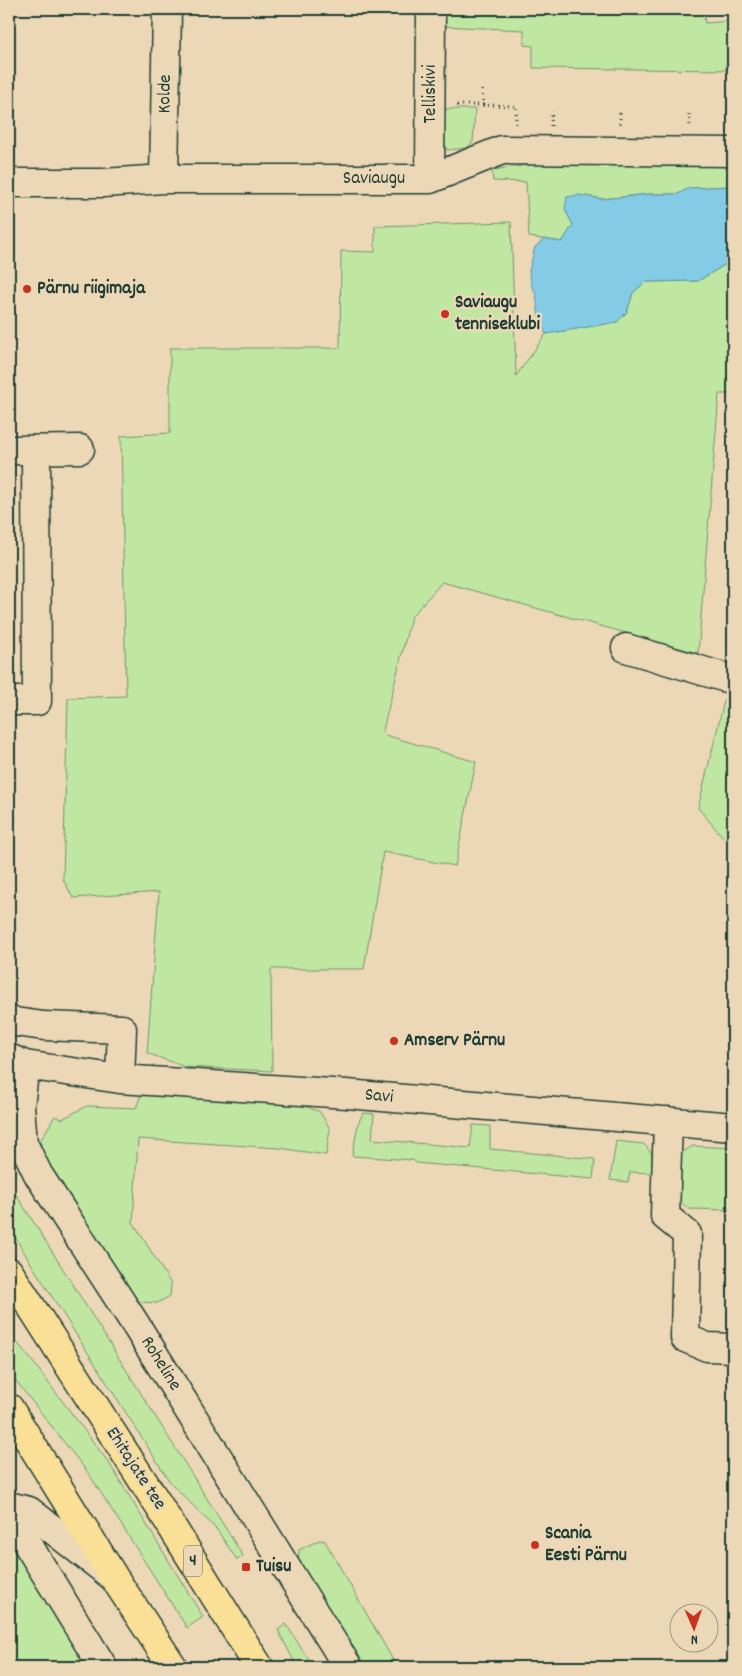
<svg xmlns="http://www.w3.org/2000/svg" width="742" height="1676" font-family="Dekko,sans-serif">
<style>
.green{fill:#c0e7a2;stroke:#70926b}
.water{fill:#84cce5;stroke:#5c939e}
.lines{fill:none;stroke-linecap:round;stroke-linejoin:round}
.minor-casing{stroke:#1f3d34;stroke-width:31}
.highway-casing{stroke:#1f3d34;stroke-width:31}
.path{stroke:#1f3d34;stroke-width:3;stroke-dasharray:1 4;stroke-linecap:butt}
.minor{stroke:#ecd8b6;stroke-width:28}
.highway{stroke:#fadf96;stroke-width:28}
.poi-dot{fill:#c8321e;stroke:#ecd8b6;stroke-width:2}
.labels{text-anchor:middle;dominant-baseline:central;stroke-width:5;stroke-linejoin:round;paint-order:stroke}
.shield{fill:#ecd8b6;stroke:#5c6c5b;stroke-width:1}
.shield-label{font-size:18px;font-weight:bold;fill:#1f3d34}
.street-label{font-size:19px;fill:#1f3d34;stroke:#ecd8b6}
.poi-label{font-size:19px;font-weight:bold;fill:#1f3d34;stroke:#ecd8b6;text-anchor:start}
</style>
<rect width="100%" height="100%" fill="#ecd8b6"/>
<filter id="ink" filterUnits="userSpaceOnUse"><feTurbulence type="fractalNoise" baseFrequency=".02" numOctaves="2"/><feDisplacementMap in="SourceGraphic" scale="10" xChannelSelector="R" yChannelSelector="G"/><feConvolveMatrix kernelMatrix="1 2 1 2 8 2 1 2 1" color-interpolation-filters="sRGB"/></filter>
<g filter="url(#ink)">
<path class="green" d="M443 9H703L705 23 733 21V77L731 70 533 68V46L524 45V30L443 26Z
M444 109H475L473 142 467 148 447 150 443 142Z
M733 162V186L690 188 678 194H650L602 199 579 195 565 210 573 225 562 242 529 237 526 182 493 181 492 170 542 163Z
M511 222 516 376 546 334 617 322 627 312 633 293 645 282 698 281 731 261 733 260V394H719L698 653 442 582 411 617 382 734 476 762 455 866 383 852 364 969H271L272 1071 185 1067 147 1053 159 892 73 898 63 879 68 698 126 696 121 436 170 433V348H340L341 251 375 252V226Z
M726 693 733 695V844H729L698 808Z
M141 1095 300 1104 320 1112 330 1129 326 1155 279 1148 138 1139 133 1222 171 1284 170 1296 157 1303 141 1302 130 1293 103 1254 45 1159 40 1141 55 1116 62 1119 87 1106 136 1108Z
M363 1113 374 1114 372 1139 470 1148 473 1125 490 1126V1149L595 1159 593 1179 416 1163 413 1160 352 1156 358 1124Z
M616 1141 644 1144 652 1154V1173L630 1172 628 1182 610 1180Z
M693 1146 733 1148V1210L689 1209 679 1201V1169L681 1153Z
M9 1183 243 1556 237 1560 217 1530 170 1482 30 1262 9 1227Z
M9 1333 29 1357 109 1463 203 1617 187 1628 89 1474 9 1372Z
M319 1540 325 1541 397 1667H362L298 1566 299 1550Z
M9 1542 19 1552 92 1667H9Z
M286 1624 313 1667H297L278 1630Z"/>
<path class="water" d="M733 186V260L731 261 698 281 645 282 633 293 627 312 617 322 546 334 539 318 536 294 532 287 529 271 535 247 544 239 562 242 573 225 565 209 567 197 579 195 602 199 650 194H678L689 188Z"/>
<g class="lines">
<g class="minor-casing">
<path id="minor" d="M164 179 167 9
M430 179 431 9
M9 183H103L164 179H430L502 150 733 152
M9 450 80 449
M626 648 733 680
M9 701H37L36 450
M9 1019 15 1022 44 1026 122 1029 120 1079
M9 1058 25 1065 120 1079 347 1094 733 1127
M25 1065 20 1106 23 1143 38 1174 134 1322 348 1667
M668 1121 665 1216 687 1234 685 1338 707 1347 733 1348
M9 1506 29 1511 112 1576
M9 1514 103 1667"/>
</g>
<g class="highway-casing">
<path id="highway" d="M9 1272 159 1506 259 1667
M9 1408 115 1579 173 1667"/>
</g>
<path class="path" d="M457 105H483L482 89
M483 105 516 106V125
M689 114 690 126
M620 124V113
M551 126 552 111"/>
<use href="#minor" class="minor"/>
<use href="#highway" class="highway"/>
</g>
</g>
<g class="poi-dot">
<circle cx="27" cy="289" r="5"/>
<circle cx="445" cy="314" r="5"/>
<circle cx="394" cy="1041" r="5"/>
<circle cx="535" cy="1545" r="5"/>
<rect x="241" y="1562" width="10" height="10" rx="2.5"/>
</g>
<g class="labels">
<rect class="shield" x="184" y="1545.5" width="18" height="31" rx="4"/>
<g class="shield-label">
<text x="193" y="1561">4</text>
</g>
<g class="street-label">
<text transform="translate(166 94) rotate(-89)">Kolde</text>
<text transform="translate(431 94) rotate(-90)">Telliskivi</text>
<text x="374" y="179">Saviaugu</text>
<text transform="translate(379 1097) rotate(5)">Savi</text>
<text transform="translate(160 1364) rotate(58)">Roheline</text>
<text transform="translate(135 1469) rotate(57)">Ehitajate tee</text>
</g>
<g class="poi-label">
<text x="37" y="289">Pärnu riigimaja</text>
<text x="455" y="303">Saviaugu<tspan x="455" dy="22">tenniseklubi</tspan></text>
<text x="404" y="1041">Amserv Pärnu</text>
<text x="545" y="1534">Scania<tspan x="545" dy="22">Eesti Pärnu</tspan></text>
<text x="256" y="1567">Tuisu</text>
</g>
</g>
<rect width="742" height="1676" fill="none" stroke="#ecd8b6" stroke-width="30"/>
<rect x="15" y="15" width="712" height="1646" fill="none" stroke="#1f3d34" stroke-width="2" filter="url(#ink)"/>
<g transform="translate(694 1628) rotate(178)"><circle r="24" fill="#ecd8b6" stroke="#9a9a82"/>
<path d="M0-4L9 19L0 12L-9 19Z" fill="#c8321e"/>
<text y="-8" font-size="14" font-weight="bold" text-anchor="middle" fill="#1f3d34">N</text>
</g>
</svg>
